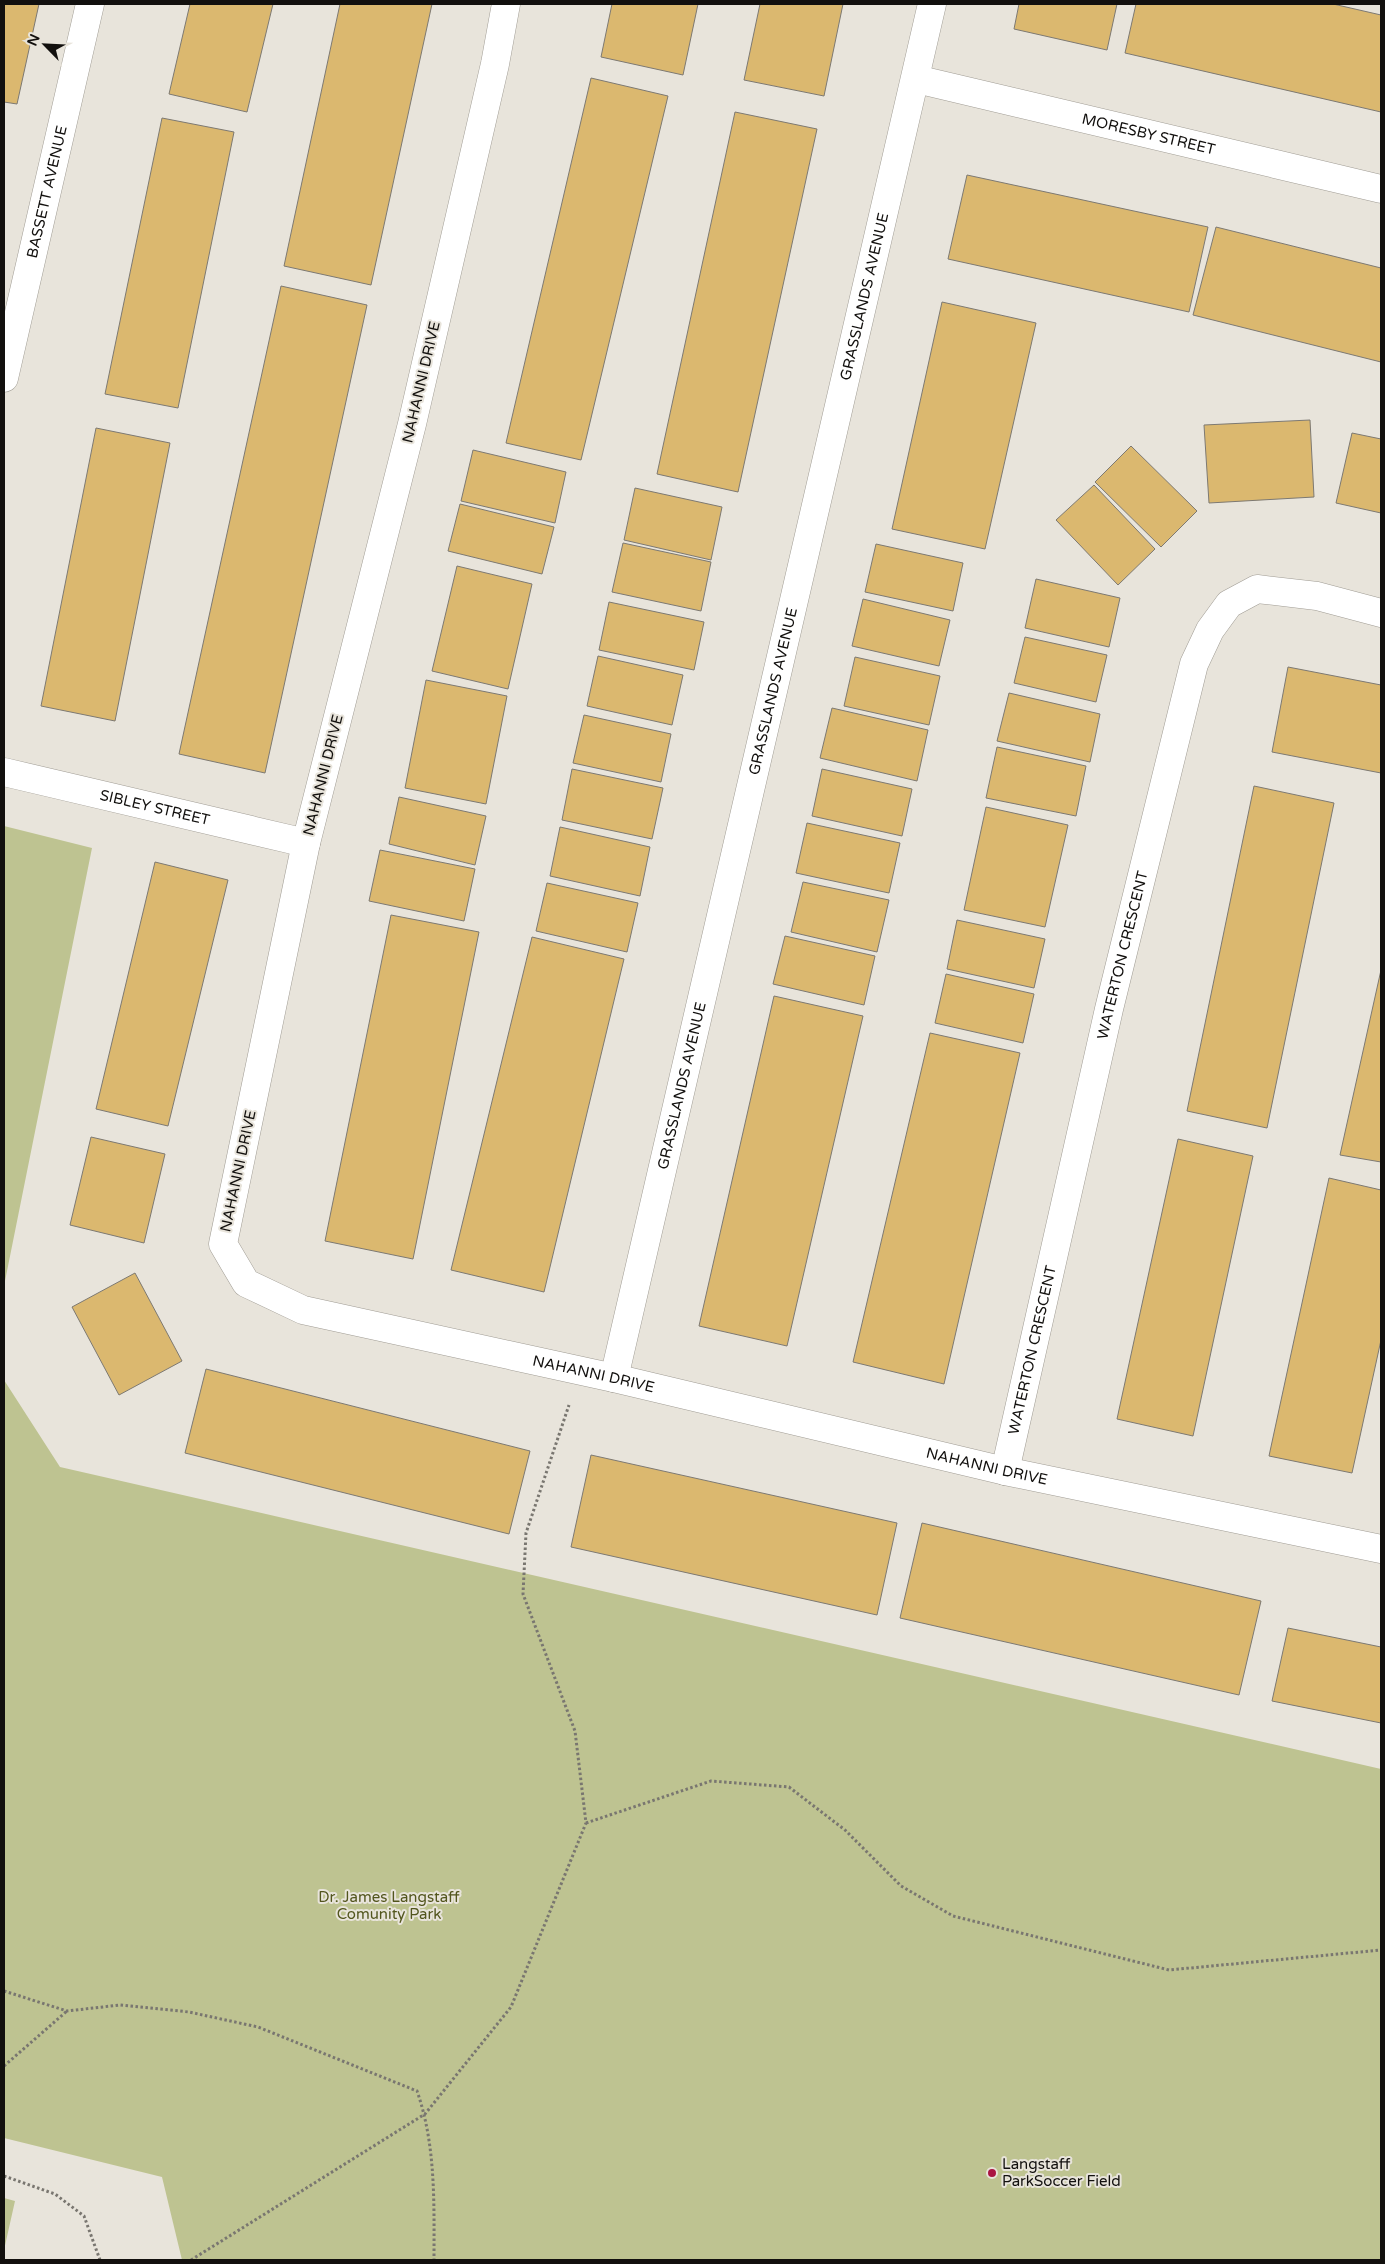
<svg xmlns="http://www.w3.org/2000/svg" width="1385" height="2264" font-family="'Varela Round',sans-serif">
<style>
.green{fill:#bec391}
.building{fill:#dbb86f;stroke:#7d7972}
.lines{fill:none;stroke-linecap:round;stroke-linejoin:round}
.minor-casing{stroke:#a09c94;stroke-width:29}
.path{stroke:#797670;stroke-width:3;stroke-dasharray:2.5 2.5;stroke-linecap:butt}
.minor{stroke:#fff;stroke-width:28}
.poi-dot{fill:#aa1442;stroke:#e8e4db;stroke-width:2}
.labels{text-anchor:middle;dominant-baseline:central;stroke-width:4;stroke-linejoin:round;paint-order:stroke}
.street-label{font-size:15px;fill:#12100e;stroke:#e8e4db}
.park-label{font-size:15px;fill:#52551d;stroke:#e8e4db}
.poi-label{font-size:15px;fill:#12100e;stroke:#e8e4db;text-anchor:start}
</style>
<rect width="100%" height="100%" fill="#e8e4db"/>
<path class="green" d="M4 826 92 848 4 1286Z
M4 1380 60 1467 1381 1769V2260H182L162 2177 4 2138Z
M4 2198 15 2201 4 2250Z"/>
<path class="building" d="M4 4H39L17 104 4 102Z
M190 4H273L247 112 169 94Z
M340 4H432L371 285 284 266Z
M612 4H698L683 75 601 57Z
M760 4H843L824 96 744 80Z
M1019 4H1117L1107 50 1014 29Z
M1136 4H1333L1381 15V112L1125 53Z
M591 78 668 96 581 460 506 443Z
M735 112 817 129 738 492 657 474Z
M162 118 234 132 178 408 105 394Z
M967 175 1208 227 1189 312 948 259Z
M1216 227 1381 268V362L1193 315Z
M281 286 367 305 265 773 179 754Z
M942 302 1036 323 985 549 892 529Z
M1310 420 1314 497 1209 503 1204 425Z
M96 428 170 443 115 721 41 706Z
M1352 433 1381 439V513L1336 503Z
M1131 446 1197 511 1161 547 1095 482Z
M473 450 566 472 555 523 461 501Z
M1094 485 1155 549 1118 585 1056 520Z
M635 488 722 507 711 560 624 540Z
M460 504 554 527 542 574 448 551Z
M623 543 711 562 701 611 612 592Z
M876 544 963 563 953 611 865 592Z
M457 566 532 584 508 689 432 671Z
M1036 579 1120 598 1109 647 1025 628Z
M863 599 950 620 939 666 852 646Z
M609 602 704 622 694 670 599 650Z
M1025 637 1107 655 1096 702 1014 683Z
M598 656 683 675 672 725 587 706Z
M855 657 940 676 929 725 844 706Z
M1288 667 1381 685V773L1272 752Z
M426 680 507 696 486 804 405 788Z
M1009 693 1100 714 1090 762 997 741Z
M832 708 928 730 917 781 820 758Z
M584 715 671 734 661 782 573 763Z
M997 747 1086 766 1076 816 986 798Z
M572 769 663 788 652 839 562 820Z
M822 769 912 789 902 836 812 816Z
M1254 786 1334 803 1267 1128 1187 1111Z
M399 797 486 816 475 865 389 844Z
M986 807 1068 825 1045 927 964 910Z
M807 823 900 843 889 893 796 873Z
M560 827 650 847 640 896 550 876Z
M380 850 475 869 464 921 369 901Z
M155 862 228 880 168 1126 96 1109Z
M803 882 889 900 877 952 791 932Z
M547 883 638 903 627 952 536 931Z
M391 915 479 932 413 1259 325 1241Z
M957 920 1045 939 1034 988 947 969Z
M785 936 875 956 864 1005 773 984Z
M532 937 624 959 544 1292 451 1270Z
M1381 970V1162L1340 1155Z
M946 974 1034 994 1023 1043 935 1023Z
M774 996 863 1016 787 1346 699 1326Z
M930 1033 1020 1053 944 1384 853 1362Z
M91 1137 165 1154 144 1243 70 1225Z
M1178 1139 1253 1156 1193 1436 1117 1419Z
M1329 1178 1381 1190V1340L1352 1473 1269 1456Z
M135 1273 182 1361 119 1395 72 1307Z
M206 1369 530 1451 509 1534 185 1453Z
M591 1455 897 1523 877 1615 571 1547Z
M922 1523 1261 1601 1239 1695 900 1618Z
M1288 1628 1381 1647V1723L1272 1701Z"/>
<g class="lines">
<g class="minor-casing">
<g id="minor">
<path id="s1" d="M506 4 495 64 412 424 306 843 223 1244 246 1283 303 1310 614 1378 1005 1471 1381 1549"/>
<path id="s2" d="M916 79 1381 189"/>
<path id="s3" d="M4 378 90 4"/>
<path id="s4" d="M4 772 306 843"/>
<path id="s5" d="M614 1378 932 4"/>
<path id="s6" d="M1005 1471 1109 1009 1194 664 1210 630 1229 604 1257 589 1317 596 1381 613"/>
</g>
</g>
<path class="path" d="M586 1823 711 1781 789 1787 845 1830 901 1886 953 1916 1169 1970 1381 1950
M4 1991 67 2011 120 2005 189 2012 258 2027 417 2091C436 2145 434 2204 434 2260
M4 2066 67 2011
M4 2176 55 2194 84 2216 100 2260
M191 2260 425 2114 511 2007 586 1823 575 1731 523 1594 526 1533 569 1405"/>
<use href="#minor" class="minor"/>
</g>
<circle class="poi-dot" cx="992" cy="2173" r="5"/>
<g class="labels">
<g class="street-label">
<text stroke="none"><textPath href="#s2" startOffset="239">MORESBY STREET</textPath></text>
<text stroke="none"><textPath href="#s3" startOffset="191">BASSETT AVENUE</textPath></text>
<text stroke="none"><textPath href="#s5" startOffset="1110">GRASSLANDS AVENUE</textPath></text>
<text transform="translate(421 382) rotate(-77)">NAHANNI DRIVE</text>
<text stroke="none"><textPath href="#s5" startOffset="705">GRASSLANDS AVENUE</textPath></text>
<text transform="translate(323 775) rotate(-76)">NAHANNI DRIVE</text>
<text stroke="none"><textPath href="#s4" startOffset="155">SIBLEY STREET</textPath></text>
<text stroke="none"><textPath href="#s6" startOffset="529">WATERTON CRESCENT</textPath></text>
<text stroke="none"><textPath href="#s5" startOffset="300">GRASSLANDS AVENUE</textPath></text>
<text transform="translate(238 1171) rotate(-78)">NAHANNI DRIVE</text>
<text stroke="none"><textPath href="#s6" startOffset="124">WATERTON CRESCENT</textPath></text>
<text stroke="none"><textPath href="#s1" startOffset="1678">NAHANNI DRIVE</textPath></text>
<text stroke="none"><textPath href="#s1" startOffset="2082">NAHANNI DRIVE</textPath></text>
</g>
<g class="park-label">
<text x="389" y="1897">Dr. James Langstaff<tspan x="389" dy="17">Comunity Park</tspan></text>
</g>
<g class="poi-label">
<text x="1002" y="2164">Langstaff<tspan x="1002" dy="17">ParkSoccer Field</tspan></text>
</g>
</g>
<rect width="1385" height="2264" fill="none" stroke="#12100e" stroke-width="10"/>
<g transform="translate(45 45) rotate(294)" stroke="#e8e4db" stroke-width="4" paint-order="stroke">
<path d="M0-4L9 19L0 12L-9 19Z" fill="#12100e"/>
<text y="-8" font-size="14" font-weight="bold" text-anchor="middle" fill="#12100e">N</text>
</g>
</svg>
